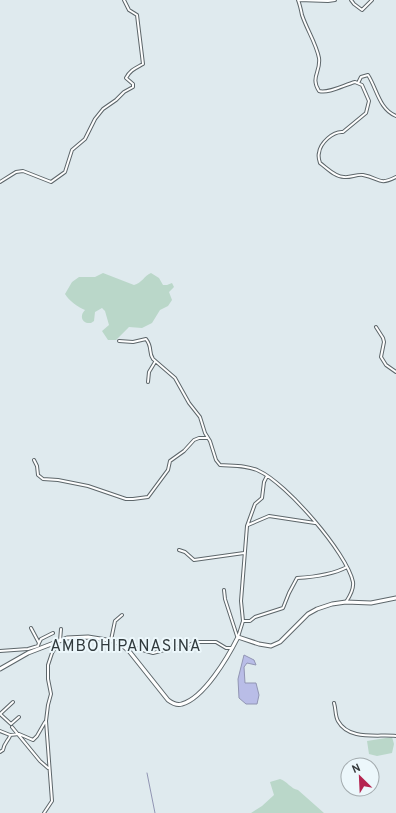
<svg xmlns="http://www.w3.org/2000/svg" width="396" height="813" font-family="Overpass,sans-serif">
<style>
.green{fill:#bad7c9}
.water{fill:#b9bde7;stroke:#9195b3}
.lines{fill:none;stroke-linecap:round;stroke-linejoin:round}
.stream{stroke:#9195b3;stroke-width:1}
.street-casing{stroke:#5d666a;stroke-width:4}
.secondary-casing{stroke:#5d666a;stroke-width:5}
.street{stroke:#fff;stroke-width:2}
.secondary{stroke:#fff;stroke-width:3}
.labels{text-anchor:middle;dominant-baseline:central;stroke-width:4;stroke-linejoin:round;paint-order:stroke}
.quarter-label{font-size:16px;letter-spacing:1px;fill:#313a3d;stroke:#ecf7fb}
</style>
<rect width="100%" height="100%" fill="#dfeaee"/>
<path class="green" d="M103 273 134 285C142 283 144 276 151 273L159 278 163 285H167L172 283 174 287 169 292 172 300 168 306 160 310 152 323 142 328 129 327 116 340H108L102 331 109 325 105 311 102 308 95 312 94 321 91 323C82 324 79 316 85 310 78 307 69 301 65 294L72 282 79 277H95Z
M392 737 394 744 392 753 377 756 369 754 367 741Z
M280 779C287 781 291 789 298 790L324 813H251L262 806 274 795 270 782Z"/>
<path class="water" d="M244 655 254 660 256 665 247 663 244 667 245 683H256L259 695 257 704H246L239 698 238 679Z"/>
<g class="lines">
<path class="stream" d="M147 773 155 813"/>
<g class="street-casing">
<path id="street" d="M298 0C300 5 301 10 302 15 307 30 316 43 319 58 321 72 310 77 319 91 328 94 344 85 355 82L362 85 369 101 366 113 343 132C333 131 320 143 319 153 318 156 319 160 320 163 327 168 335 177 344 177 350 178 357 174 363 175 380 178 378 186 396 177
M299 0 328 1 335 0
M351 0 354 4 362 10 372 0
M358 83 361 77 368 75C377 89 379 109 396 116
M0 182 16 172 23 171 51 182 65 172 72 150 85 139 95 119 103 109 116 100 124 92 133 87V84L126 78C130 70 136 68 143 64L137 15 129 10 124 0
M376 327 383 338 384 342 381 357 386 365 396 372
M119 341 133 342 146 339C153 348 148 352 153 359L175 378 189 403 200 417 205 433 210 441 216 460 220 465C233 466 247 465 259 471 286 483 347 553 353 582 354 589 350 596 346 602
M148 382 149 372 155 362
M34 460 37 466 38 475 43 479 58 480 88 486 126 499H133L148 497 168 470 170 461 184 451 194 440 199 438H208
M248 525 269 516 315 523
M179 550 185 552 194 560 244 553
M224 590 225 599 237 636
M243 621H250L255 617 283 608 289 593 297 578C314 577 332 575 347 567
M31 628 39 643 38 646
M238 637 243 621 241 601 247 526 255 504 262 498 264 482 267 476
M111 640 115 621 122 615
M60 641 61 629
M39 643 41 639 53 633
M127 649 132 647 153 653 175 647 186 646 197 642H216L226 648H232
M0 651 28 649 38 646
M334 703C336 709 335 716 338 721 349 741 378 734 396 736
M0 714 11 724 19 717
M0 714 13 702
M12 727 40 761 48 768
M0 731 10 735 19 734 33 740 37 736 45 722
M0 752 3 750C4 743 8 741 10 736
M44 813 52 801 46 721 48 705 51 694 48 679V665L52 653 58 643"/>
</g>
<g class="secondary-casing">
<path id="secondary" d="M0 669 28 653 67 638 88 637 113 641 122 645 129 651 168 700C172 703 177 706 182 704 204 698 228 657 238 637L259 644 271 646 280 642 308 614 317 609 332 604 346 602 371 603 396 598"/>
</g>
<use href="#street" class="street"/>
<use href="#secondary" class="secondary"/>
</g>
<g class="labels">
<g class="quarter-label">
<text x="126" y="647">AMBOHIPANASINA</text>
</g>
</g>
<g transform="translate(360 777) rotate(336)"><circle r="19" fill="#ecf7fb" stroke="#a3abae"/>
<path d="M0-3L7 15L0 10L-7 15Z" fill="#b42450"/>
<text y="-6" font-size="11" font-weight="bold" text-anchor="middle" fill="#35393b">N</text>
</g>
</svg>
